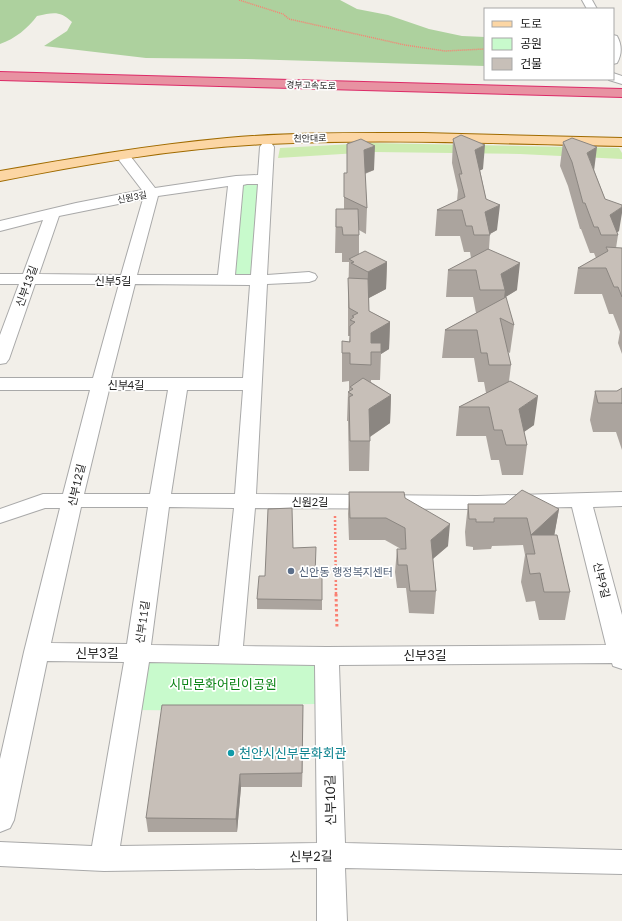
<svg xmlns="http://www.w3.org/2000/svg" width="622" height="921" font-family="Lato,'Noto Sans KR',sans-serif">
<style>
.grass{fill:#cdebb0}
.forest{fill:#add19e}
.park{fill:#c8facc}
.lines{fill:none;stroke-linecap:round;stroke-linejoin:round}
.minor-casing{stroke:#a9a9a9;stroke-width:2}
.major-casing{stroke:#a06b00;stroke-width:2}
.highway-casing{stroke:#dc2a67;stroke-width:2}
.path-far2{stroke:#fa8072;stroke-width:1.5;stroke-dasharray:1 1;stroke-linecap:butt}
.path-far1{stroke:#fa8072;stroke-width:2.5;stroke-dasharray:2 2;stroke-linecap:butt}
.path{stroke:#fa8072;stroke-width:3;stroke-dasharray:2.5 2.5;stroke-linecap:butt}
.minor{fill:#fff;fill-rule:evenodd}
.major{fill:#fcd6a4;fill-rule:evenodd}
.highway{fill:#e892a2;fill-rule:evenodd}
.wall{fill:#aba49e}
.shaded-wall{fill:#8b8681}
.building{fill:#c7bfb8;stroke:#8b8681}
.service-dot{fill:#5c6f8a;stroke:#fff;stroke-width:1.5}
.culture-dot{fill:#0f9aa8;stroke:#fff;stroke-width:1.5}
.labels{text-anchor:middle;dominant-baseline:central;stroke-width:3.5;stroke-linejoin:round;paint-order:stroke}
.far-street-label{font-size:9px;fill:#222;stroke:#fff}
.street-label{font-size:11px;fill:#222;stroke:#fff}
.service-label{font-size:11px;fill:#4e5e75;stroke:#fff;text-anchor:start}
.near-street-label{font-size:13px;fill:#222;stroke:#fff}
.near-park-label{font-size:13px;fill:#0c8416;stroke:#fff}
.near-culture-label{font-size:13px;fill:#0d838f;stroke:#fff;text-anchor:start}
</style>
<rect width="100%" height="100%" fill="#f2efe9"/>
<path class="grass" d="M371 143 619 148 622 153V159L520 154 374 152 278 158 280 148Z"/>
<path class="forest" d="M0 0H340L357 9 388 15 429 29 462 36 485 37V66L246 59 146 58 44 46 67 31 72 22C59 10 53 13 37 16 28 28 15 39 0 44Z"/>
<path class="park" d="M261 182 251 274H233L240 184Z
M143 661 315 663V704L240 705 235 711 135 710Z"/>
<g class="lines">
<g class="minor-casing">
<path id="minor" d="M582 0H592L597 9H587Z
M613 35 617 36C622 45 622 54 617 63L613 64Z
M613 73 622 76V84L609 80 613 79Z
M267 143 272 144 274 147 267 275 309 272 315 274 317 277 315 280 309 282 267 284 256 494 477 496 622 492V506L593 507 622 615V669L613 666 612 663 339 665 345 843 622 850V874L345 868 347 921H317V868L104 871 0 866V842L92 846 124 662 47 661 14 820 10 828 0 832V759L24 652 60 508H45L0 523V509L43 494H63L90 390H0V378H93L119 284H35L9 359 6 363 0 364V335L19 284H0V274H23L43 220 0 231V221L76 203 142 190 119 160 121 157 126 156 131 157 155 188 236 176 258 175 260 147 262 144ZM247 184H258L251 275H235L243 185ZM228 186 218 275H137L158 196ZM143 199 121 275 39 274 59 216ZM135 284 250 285 243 378H111ZM109 390H168L150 494H84ZM187 390H243L235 494H171ZM81 507H148L127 644 51 643ZM169 507 234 508 219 646 151 645ZM572 507 606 645 327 647 243 646 255 508 477 509ZM149 662 315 665 317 843 120 846Z"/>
</g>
<g class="major-casing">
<path id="major" d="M423 133 622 138V146C504 144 385 138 267 144 177 148 88 164 0 181V171C75 158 151 145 227 138 292 132 358 133 423 133Z"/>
</g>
<g class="highway-casing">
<path id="highway" d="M0 72 622 89V97L0 80Z"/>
</g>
<path class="path-far2" d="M239 0 283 14 289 19 405 45 445 51 485 49"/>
<path class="path-far1" d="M335 516 336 595"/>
<path class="path" d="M336 594 337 629"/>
<use href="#minor" class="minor"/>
<use href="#major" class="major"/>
<use href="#highway" class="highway"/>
</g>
<path class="wall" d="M453 139 483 169 480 170 486 199 497 230 490 234 489 249 517 290 504 298 514 325 510 353 508 352 511 365 509 381 534 425 524 432 527 445 523 475H502L499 460H491L486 436H456L459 407 486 393 484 382H478L474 358H442L445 330 476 313 473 297H446L448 270 471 258 470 252H464L460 236H435L437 210 457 201 458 190 452 163Z
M563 142 594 170 605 199 619 231 617 232 618 235 616 248H622V354L618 343 620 332 613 314H609L602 294H574L578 268 596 258 594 253H590L581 229H580L568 186 560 166Z
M347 144 374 170 365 174 367 208 366 234 359 230V254L387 262 386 289 369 298V311L390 322 389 349 381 354 380 380H371V382L391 395 390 423 370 437 369 471H349L348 421H347L348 392 349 391V381L342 382V341L349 342 350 336H348V305L349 262H342V253H335L336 209H344V173H347Z
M622 388V450L616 432H593L590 420 595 391H617Z
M349 492 405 498 448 546 433 559 436 591 434 614 409 613 406 588H397L395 572 397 549H401L385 540H349L348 514Z
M468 504 559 509 554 535 570 592 565 620H539L535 601 526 602 521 582 525 555 523 545 492 546 491 549 473 550V547L466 546 465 532Z
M293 548 315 575H322V610L257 609V599L265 576Z
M303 705 302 787H241L237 832H148L146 818Z"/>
<path class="shaded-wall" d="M485 145 483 169 473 174 475 150Z
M375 146 374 170 363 174 364 150Z
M597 147 594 171 587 153Z
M500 205 497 230 488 235 485 212Z
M622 207V213L619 231 613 235 610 215Z
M387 262 386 289 367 299 368 272Z
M520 263 517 290 504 298 505 290 501 274Z
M390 322 389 349 381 354V352H371V333Z
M391 395 390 423 368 438 369 409Z
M538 396 534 425 515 438 519 409Z
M559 509 554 537 531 535 527 561 531 535Z
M450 524 448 546 429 562 431 540Z
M303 705V719L302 787V773Z
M240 774 241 787 237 832 236 819Z"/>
<path class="building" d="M461 135 485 145 475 150 486 199 500 205 485 212 490 235H474L472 226H466L462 210H437L465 197 459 174H462L453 139Z
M572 138 597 147 587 153 605 199 622 205V207L610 215 618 235H601L598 227H594L585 203H583L572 162 563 142Z
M361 139 375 146 364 150 367 208 344 197V173H347V144Z
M336 209H358L359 235H343L342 227H336Z
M606 247 622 248V297L618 287H614L606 268H578L608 251Z
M488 249 520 263 501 274 505 290H480L476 270H448Z
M365 251 387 262 368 272 351 263 354 262 349 259Z
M348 278 368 279 369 311 390 322 371 333V343H381V352H371V365L350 364V353H342V341L350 342V326L355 322 350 320 354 317 352 316 358 313 349 308Z
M506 297 514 325 500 318 511 365H489L487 353H481L477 330H445Z
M363 378 391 395 369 409 370 441H350L349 397 353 395 348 392 353 389 350 387Z
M510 381 538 396 519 409 527 445H506L502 430H494L489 407H459Z
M622 388V404V403H598L595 391H617Z
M522 490 559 509 531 535 527 518H494V522H476V519H469L468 504H505Z
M349 492H404L405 498 450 524 431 540 436 591H410L407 565H398L397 549H406L405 528 386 518H350Z
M292 508 293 548 316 547 315 575H322V600L257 599 259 576H265L268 509Z
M531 535H557L570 592H544L540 573 530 574 526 554H535Z
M162 705H303L302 773 240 774 236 819 146 818Z"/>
<circle class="service-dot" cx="291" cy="571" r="4"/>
<circle class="culture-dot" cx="231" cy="753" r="4"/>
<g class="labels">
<g class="far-street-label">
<text transform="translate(311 85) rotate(2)">경부고속도로</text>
<text transform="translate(310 138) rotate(-1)">천안대로</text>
<text transform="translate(132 197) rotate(-11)">신원3길</text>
</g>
<g class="street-label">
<text x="113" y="280">신부5길</text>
<text transform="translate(26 286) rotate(-70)">신부13길</text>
<text x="126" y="384">신부4길</text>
<text transform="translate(76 485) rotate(-77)">신부12길</text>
<text x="310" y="501">신원2길</text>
<text transform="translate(602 580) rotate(76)">신부9길</text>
<text transform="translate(142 622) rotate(-82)">신부11길</text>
</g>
<g class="service-label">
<text x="299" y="571">신안동 행정복지센터</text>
</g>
<g class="near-street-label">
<text x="97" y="653">신부3길</text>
<text x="425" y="655">신부3길</text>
<text transform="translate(330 800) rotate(-91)">신부10길</text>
<text transform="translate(311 856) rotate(-1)">신부2길</text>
</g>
<g class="near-park-label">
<text x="223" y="684">시민문화어린이공원</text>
</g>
<g class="near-culture-label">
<text x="239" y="753">천안시신부문화회관</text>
</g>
</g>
<rect x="484" y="8" width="130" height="72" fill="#ffffff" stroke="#a7a7a7"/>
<rect x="492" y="21" width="20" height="6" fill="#fcd6a4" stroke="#a7a7a7"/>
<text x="520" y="28" font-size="12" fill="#222222">도로</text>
<rect x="492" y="38" width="20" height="12" fill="#c8facc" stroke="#a7a7a7"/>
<text x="520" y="48" font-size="12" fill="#222222">공원</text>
<rect x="492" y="58" width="20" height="12" fill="#c7bfb8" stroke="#a7a7a7"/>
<text x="520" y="68" font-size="12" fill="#222222">건물</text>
</svg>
